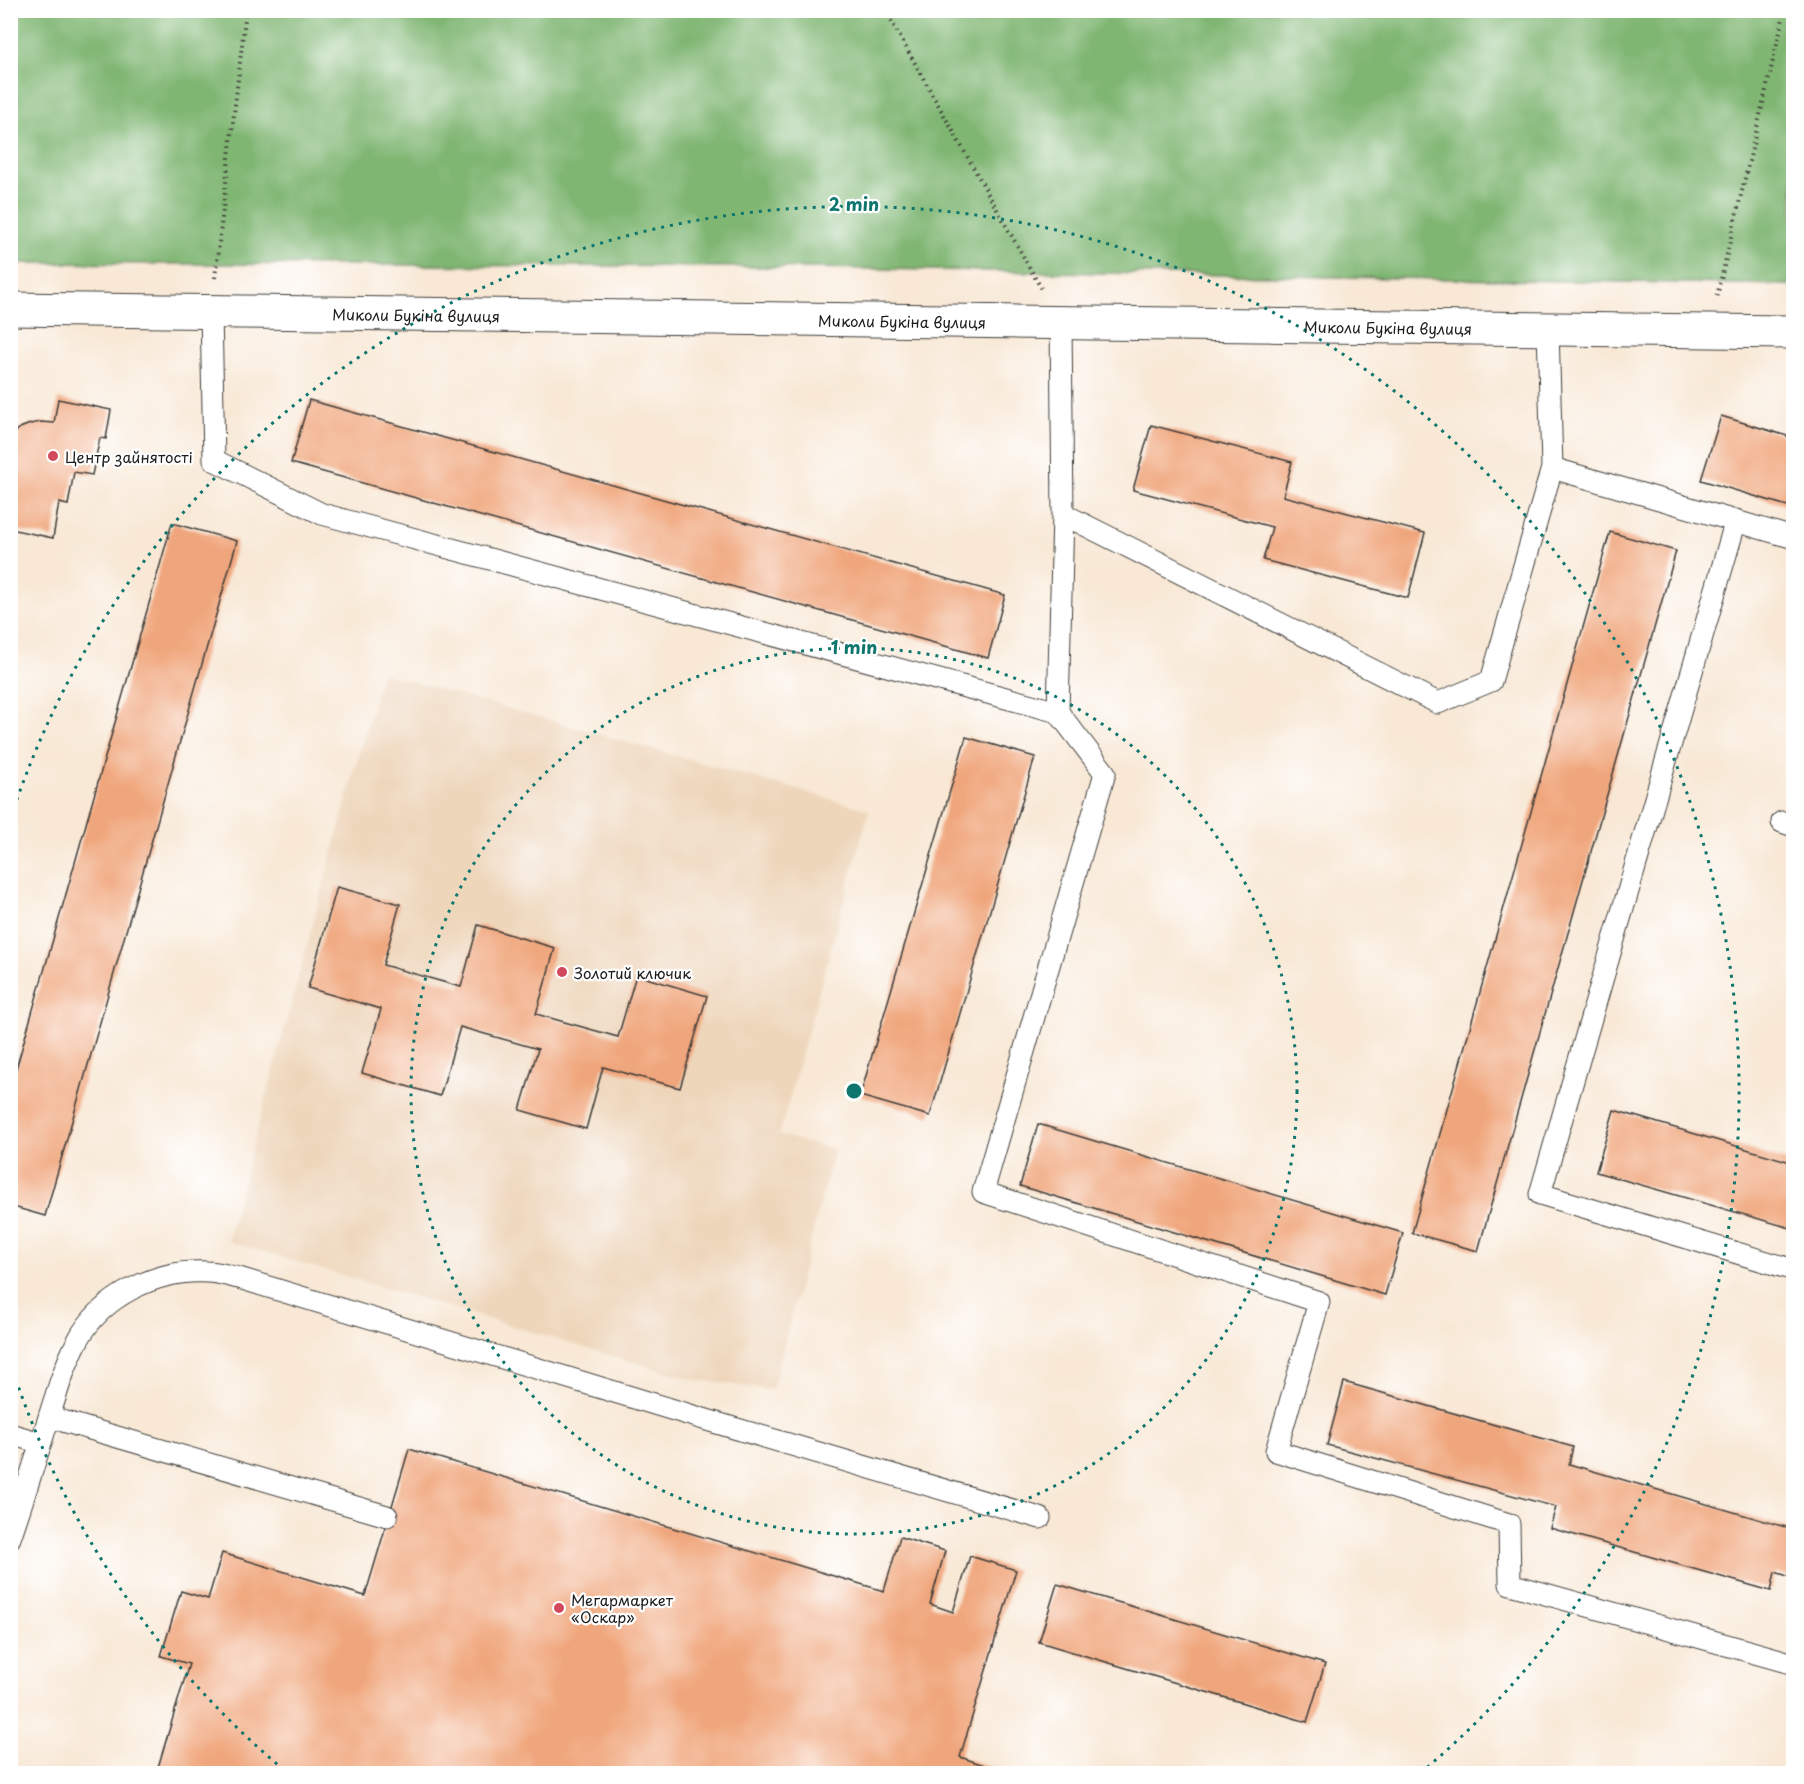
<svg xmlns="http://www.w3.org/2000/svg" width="1804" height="1784" font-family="'Playpen Sans',sans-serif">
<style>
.built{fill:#eed6bb}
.forest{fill:#7fb672;stroke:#4e6947;stroke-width:1.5}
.building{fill:#f0a67b}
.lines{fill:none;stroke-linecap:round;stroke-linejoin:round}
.service-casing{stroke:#3d3b38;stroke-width:23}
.tertiary-casing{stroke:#3d3b38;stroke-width:35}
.path{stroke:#3d3b38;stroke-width:4;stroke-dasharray:1.5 4.5;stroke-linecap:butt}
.service{stroke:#fff;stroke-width:21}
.tertiary{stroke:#fff;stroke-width:33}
.ring{fill:none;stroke:#0f766e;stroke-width:3;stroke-dasharray:3 6}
.poi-dot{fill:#d1495b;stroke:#fff;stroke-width:2}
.labels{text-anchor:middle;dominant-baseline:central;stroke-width:4.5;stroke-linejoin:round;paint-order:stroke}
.street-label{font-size:15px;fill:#1c1c1c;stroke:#fff}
.poi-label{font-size:15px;fill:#1c1c1c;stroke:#fff;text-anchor:start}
.centre{fill:#0f766e;stroke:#fff;stroke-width:3}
.ring-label{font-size:18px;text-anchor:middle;font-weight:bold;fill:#0f766e;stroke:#fff;stroke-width:4.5;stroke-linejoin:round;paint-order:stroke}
</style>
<rect width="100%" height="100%" fill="#fff"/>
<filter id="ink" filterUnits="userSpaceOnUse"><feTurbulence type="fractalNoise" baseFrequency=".0167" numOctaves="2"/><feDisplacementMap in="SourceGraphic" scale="12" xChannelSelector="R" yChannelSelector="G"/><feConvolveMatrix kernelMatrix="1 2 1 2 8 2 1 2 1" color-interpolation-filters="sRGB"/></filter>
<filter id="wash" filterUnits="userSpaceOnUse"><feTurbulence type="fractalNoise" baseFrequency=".008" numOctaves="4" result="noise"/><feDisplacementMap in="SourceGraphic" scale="24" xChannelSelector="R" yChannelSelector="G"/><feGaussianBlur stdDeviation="1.35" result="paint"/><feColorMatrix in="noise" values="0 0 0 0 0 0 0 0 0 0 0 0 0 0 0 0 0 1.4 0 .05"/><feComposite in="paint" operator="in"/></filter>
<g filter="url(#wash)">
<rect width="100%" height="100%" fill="#f8e8d5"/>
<path class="built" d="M381 673 869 810 779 1135 834 1150 772 1390 690 1379 227 1241Z"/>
<path class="forest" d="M11 10 1793 11V285L757 267 11 263Z"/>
<g id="blocks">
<path class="building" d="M58 399 111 410 106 439 100 438 92 475 74 472 68 505 59 503 53 538 10 529V437L20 428 30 424 41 422 54 423Z
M309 400 1005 595 988 658 291 463Z
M1721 416 1794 438V508L1701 480Z
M1151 425 1292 462 1283 496 1425 533 1408 598 1263 560 1272 527 1133 490Z
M172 523 237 541 45 1216 10 1206V1090Z
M1610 532 1676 551 1478 1251 1412 1233Z
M966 737 1035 757 930 1116 860 1096Z
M337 887 400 904 383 965 461 987 478 925 555 948 536 1014 618 1037 636 975 707 996 680 1088 603 1067 586 1129 520 1110 538 1049 460 1027 440 1096 362 1073 381 1009 308 988Z
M1614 1110 1794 1163V1229L1596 1172Z
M1038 1124 1403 1233 1385 1295 1020 1186Z
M1344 1382 1573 1447 1569 1464 1789 1528 1794 1514V1578L1775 1572 1771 1591 1550 1528 1556 1507 1327 1445Z
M409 1449 884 1591 900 1537 945 1551 930 1604 953 1612 970 1556 1016 1570 960 1757 1011 1774H156L189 1664 161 1656 181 1591 208 1599 222 1553 365 1596Z
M1057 1584 1325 1664 1307 1722 1039 1642Z"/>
</g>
</g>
<g filter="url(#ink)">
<use href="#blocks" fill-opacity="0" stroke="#3d3b38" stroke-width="1.5"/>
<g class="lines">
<g class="service-casing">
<path id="service" d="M211 311 214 460 322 514 1058 712 1105 773 983 1192 1319 1302 1276 1451 1509 1524 1510 1584 1794 1664
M1552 468 1794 538
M1063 514 1438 703 1491 681 1552 468 1548 329
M1736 520 1540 1194 1794 1270
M1058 712 1063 514 1061 323
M1782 822 1794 826
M49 1417 387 1516
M10 1434 41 1443
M10 1538C22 1503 33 1468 44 1433 54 1402 62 1371 77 1342 101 1296 157 1269 207 1272 218 1272 229 1276 239 1278L710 1421 1040 1518"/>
</g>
<g class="tertiary-casing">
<g id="tertiary">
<path id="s1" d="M10 309 1794 332"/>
</g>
</g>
<path class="path" d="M885 10 1041 288
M215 278 246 10
M1717 296 1785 10"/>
<use href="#service" class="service"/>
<use href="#tertiary" class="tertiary"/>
</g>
</g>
<g class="ring">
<circle cx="854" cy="1091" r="443"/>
<path d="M284 1770A886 886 0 0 1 11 1365M11 817A886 886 0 1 1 1424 1770"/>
</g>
<g class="poi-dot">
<circle cx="53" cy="456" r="6"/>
<circle cx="562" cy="972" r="6"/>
<circle cx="559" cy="1608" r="6"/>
</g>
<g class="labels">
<g class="street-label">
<text stroke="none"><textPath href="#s1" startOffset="406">Миколи Букіна вулиця</textPath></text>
<text stroke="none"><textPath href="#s1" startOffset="892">Миколи Букіна вулиця</textPath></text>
<text stroke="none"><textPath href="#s1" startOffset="1378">Миколи Букіна вулиця</textPath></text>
</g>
<g class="poi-label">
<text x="65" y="456">Центр зайнятості</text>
<text x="574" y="972">Золотий ключик</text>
<text x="571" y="1599">Мегармаркет<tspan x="571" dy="17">«Оскар»</tspan></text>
</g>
</g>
<circle cx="854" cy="1091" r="9" class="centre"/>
<g class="ring-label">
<text x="854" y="211">2 min</text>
<text x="854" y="654">1 min</text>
</g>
<rect width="1804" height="1784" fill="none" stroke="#fff" stroke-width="36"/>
</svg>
